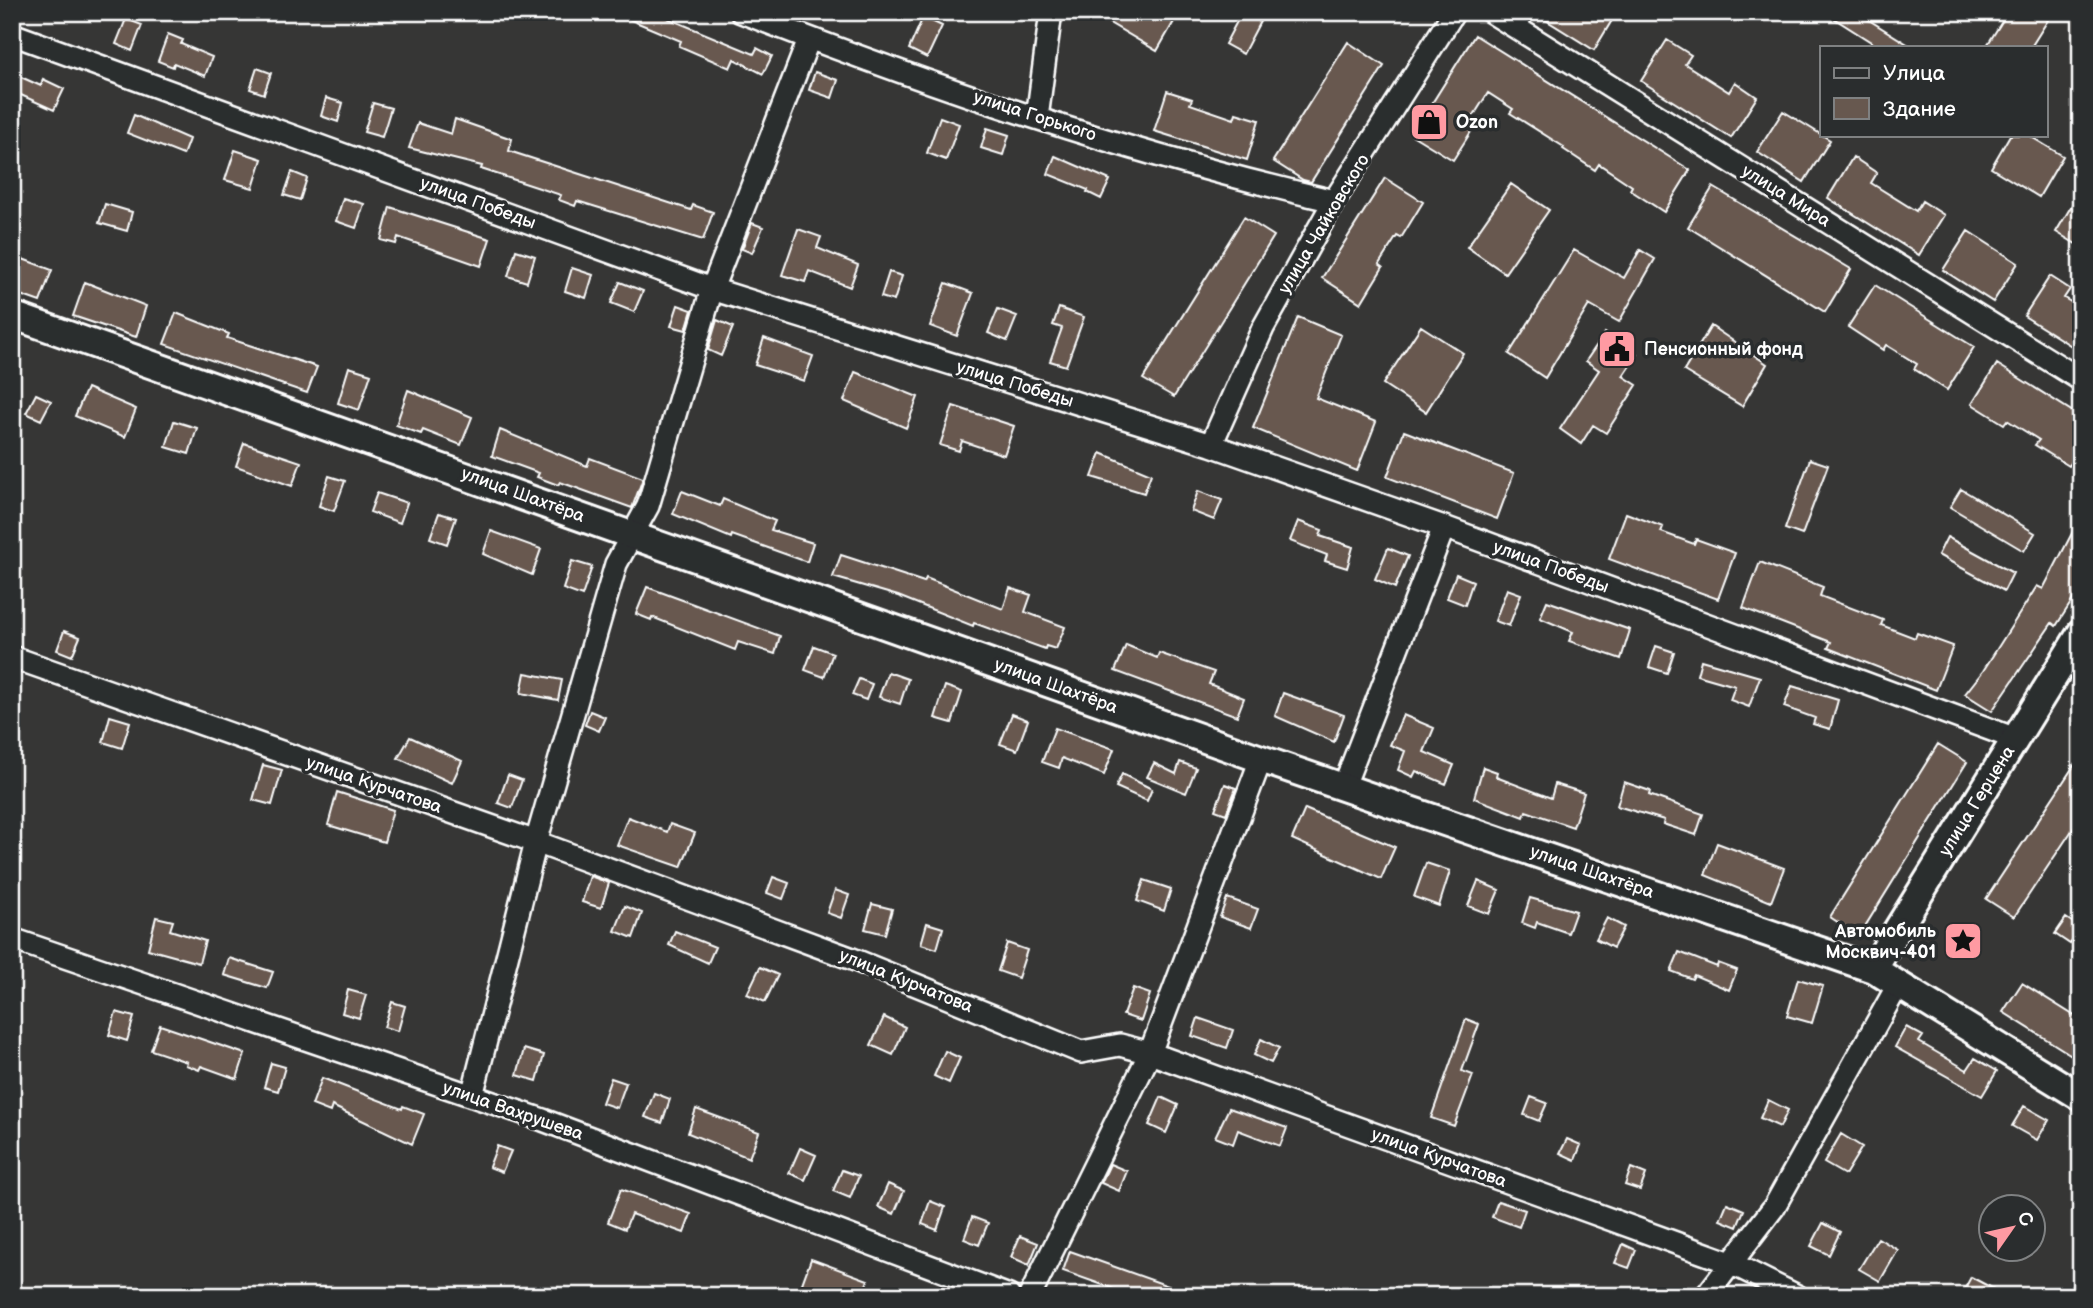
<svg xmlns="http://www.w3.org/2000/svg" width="2093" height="1308" font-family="'Balsamiq Sans',sans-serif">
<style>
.building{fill:#67584f;stroke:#fff;stroke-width:2}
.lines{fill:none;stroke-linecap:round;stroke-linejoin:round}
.minor-casing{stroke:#fff;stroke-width:26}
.tertiary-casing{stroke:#fff;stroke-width:32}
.minor{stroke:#2a2d2e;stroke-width:21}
.tertiary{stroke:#2a2d2e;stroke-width:26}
.labels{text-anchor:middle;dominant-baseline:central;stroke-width:7;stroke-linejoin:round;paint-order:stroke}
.street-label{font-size:18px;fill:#fff;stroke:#2a2d2e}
.poi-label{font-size:18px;font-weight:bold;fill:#fff;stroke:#2a2d2e;text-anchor:start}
</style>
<rect width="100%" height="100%" fill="#363635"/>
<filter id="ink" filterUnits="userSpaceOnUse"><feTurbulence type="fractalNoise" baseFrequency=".0143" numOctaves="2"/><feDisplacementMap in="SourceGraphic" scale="14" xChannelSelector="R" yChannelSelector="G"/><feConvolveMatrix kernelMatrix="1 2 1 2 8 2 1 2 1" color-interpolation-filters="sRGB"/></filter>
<g filter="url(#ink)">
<path class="building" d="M612 12H653L754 54 757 48 772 56 763 74 734 59 730 68 679 46 681 41Z
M1091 12H1166L1176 18 1157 51Z
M1242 12H1265L1243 54 1225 44Z
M1533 12H1617L1594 50Z
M1824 12H1856L1912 47H1879Z
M2008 12H2053L2031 47H1986Z
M923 17 942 26 927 58 909 49Z
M126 19 142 25 132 51 116 44Z
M168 34 183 40 181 44 212 57 205 76 174 63 173 67 158 61Z
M1475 35 1690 170 1664 212 1630 190 1632 186 1599 164 1595 170 1563 149 1564 147 1510 113 1513 109 1488 93 1469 123 1474 127 1453 160 1412 135Z
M1667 40 1691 55 1685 64 1729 92 1735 82 1757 97 1731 138 1641 81Z
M1348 42 1384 66 1311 182 1303 180 1273 161Z
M257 68 271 73 264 94 250 89Z
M815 72 838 80 832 98 809 90Z
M12 73 41 86 43 79 64 89 54 110 12 91Z
M1167 91 1192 99 1190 104 1234 119 1236 113 1259 120 1247 160 1154 131Z
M326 98 343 103 338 122 321 116Z
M373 103 391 108 382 137 364 132Z
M1783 111 1830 140 1804 182 1757 152Z
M134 115 189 139 183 155 127 133Z
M940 117 959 124 946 160 927 153Z
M455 119 512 139 509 151 691 210 693 205 713 212 703 240 577 201 575 206 559 200 561 195 481 169 482 166 409 148 418 123 451 134Z
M987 128 1009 135 1003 155 981 148Z
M2010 135H2028L2063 156 2039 197 1991 168Z
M235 150 262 159 253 188 225 180Z
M1055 156 1110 180 1101 199 1087 192 1088 190 1048 174Z
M1853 157 1877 173 1871 183 1916 211 1922 201 1944 215 1919 255 1828 198Z
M292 172 307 178 300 200 284 195Z
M1385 178 1423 202 1401 238 1397 236 1379 264 1383 267 1361 303 1322 278Z
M1511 184 1549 210 1505 273 1467 247Z
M1713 187 1851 269 1825 312 1688 227Z
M2081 190V247L2056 232Z
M343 198 364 204 356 228 336 221Z
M105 204 132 212 127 231 99 223Z
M390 207 490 239 481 266 398 237 396 244 381 240Z
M1244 217 1274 236 1174 397 1143 379Z
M752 223 763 227 752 253 742 249Z
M798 229 821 237 817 248 858 265 850 287 809 271 805 282 782 275Z
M1968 231 2018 263 1993 302 1943 270Z
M516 250 535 256 527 282 508 276Z
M1574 250 1624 278 1640 250 1655 259 1619 322 1589 305 1545 378 1509 354Z
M12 255 52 270 40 302 12 292Z
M572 268 593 275 586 298 565 291Z
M889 272 902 276 894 301 881 297Z
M2050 276 2070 289 2064 298 2081 308V352L2024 316Z
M85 282 146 306 136 337 73 316Z
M620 282 643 291 634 312 611 303Z
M946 283 973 293 957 336 930 326Z
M1875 285 1974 347 1947 390 1914 369 1917 364 1886 345 1883 350 1848 327Z
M678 305 692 310 686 330 671 326Z
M1059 308 1084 317 1066 366 1050 361 1062 328 1053 325Z
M998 309 1017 316 1007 341 988 333Z
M176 313 229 334 227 338 317 367 307 393 164 344Z
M1298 317 1341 335 1316 398 1376 422 1357 471 1253 428Z
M717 320 733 327 721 356 708 350Z
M1421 326 1463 353 1426 412 1383 384Z
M1711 326 1767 364 1742 406 1684 371Z
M1605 333 1637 355 1623 376 1637 385 1606 433 1593 425 1581 444 1560 429 1599 370 1586 361Z
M764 338 813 356 804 381 755 365Z
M1997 364 2081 417V448L2069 466 2035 445 2039 440 2007 420 2004 424 1972 404Z
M349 367 371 374 359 410 338 403Z
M855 372 918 397 906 428 844 401Z
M87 388 136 409 125 437 75 416Z
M408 390 472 417 461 445 423 430 421 434 396 425Z
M36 394 51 401 41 420 26 413Z
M953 406 1014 426 1004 455 962 441 959 451 940 445Z
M174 421 197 428 189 454 166 447Z
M500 430 587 466 590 458 643 478 632 508 560 482 558 485 537 477 539 473 492 456Z
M1404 431 1514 473 1497 519 1387 477Z
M244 443 301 462 292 486 236 466Z
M1101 453 1151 474 1144 493 1092 477Z
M1810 459 1828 465 1802 535 1785 529Z
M329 476 345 481 334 511 319 506Z
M1961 489 2035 533 2024 551 1950 507Z
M682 491 720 506 723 499 775 521 771 530 813 543 807 562 732 535 731 538 673 514Z
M1198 491 1222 500 1214 520 1191 511Z
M377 493 407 503 400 523 370 512Z
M439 513 456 518 447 544 430 538Z
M1626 513 1663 527 1661 532 1694 544 1696 539 1735 553 1718 599 1609 559Z
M2081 516V587L2056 626 2052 623 1992 711 1965 694 1983 671 2037 586 2043 589Z
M1298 521 1322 530 1320 536 1353 547 1347 568 1325 561 1327 555 1290 541Z
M491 531 541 549 532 575 483 554Z
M1947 537 2013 573 2004 591 1938 555Z
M1388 548 1408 556 1395 588 1375 579Z
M841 555 924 582 926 578 1003 609 1010 588 1031 595 1025 612 1065 627 1056 649 1046 646 1045 649 974 623 973 626 898 596 833 577Z
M572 561 592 567 582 596 563 589Z
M1760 562 1823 587 1820 596 1883 620 1881 625 1915 638 1917 633 1953 646 1936 690 1828 648 1831 642 1743 608Z
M1456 574 1473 581 1465 605 1447 598Z
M647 587 780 636 775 654 738 642 735 650 652 617 651 620 636 614Z
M1507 589 1521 594 1509 626 1495 621Z
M1547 601 1630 630 1621 659 1569 641 1573 632 1540 618Z
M64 631 80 637 72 656 57 650Z
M1126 645 1157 658 1159 653 1214 672 1209 684 1244 698 1237 716 1115 671Z
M814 646 833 653 824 677 805 670Z
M1656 646 1674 652 1667 673 1649 667Z
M1701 660 1760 677 1749 707 1730 700 1735 686 1697 675Z
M888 672 908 679 900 704 879 697Z
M525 673 562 680 558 700 521 693Z
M859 679 872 684 866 700 852 695Z
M945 686 962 692 952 723 935 718Z
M1792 686 1838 700 1830 729 1813 724 1815 718 1784 707Z
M1283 693 1344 715 1334 742 1275 716Z
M590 711 605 717 599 731 585 725Z
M1012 714 1028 720 1017 750 1000 744Z
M1403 715 1434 728 1424 752 1454 765 1446 784 1416 771 1413 777 1398 770 1405 751 1390 745Z
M110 716 130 722 122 748 103 742Z
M1055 728 1114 749 1104 775 1062 758 1059 768 1042 762Z
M410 737 462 761 452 783 398 758Z
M1938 744 1967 762 1859 936 1830 917Z
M2081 755V817L2014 917 1986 899Z
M1180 762 1196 768 1186 793 1147 777 1154 763 1176 774Z
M263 765 282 770 272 805 253 800Z
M1483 767 1497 772 1496 777 1551 798 1555 784 1584 793 1573 827 1526 811 1524 817 1474 798Z
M1122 774 1152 789 1147 801 1116 787Z
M508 775 522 780 512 808 498 803Z
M1624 782 1650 791 1649 795 1703 814 1696 835 1663 824 1664 820 1617 806Z
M1225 784 1236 788 1226 814 1215 810Z
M337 792 393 810 384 842 328 825Z
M1305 809 1395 847 1381 879 1292 839Z
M628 817 667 832 670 824 695 833 681 867 617 845Z
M1717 843 1784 868 1771 902 1705 875Z
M1426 863 1450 871 1439 906 1414 897Z
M590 876 609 883 601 908 582 902Z
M773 877 789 883 783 899 767 893Z
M1144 880 1171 889 1164 911 1137 901Z
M1478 881 1499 890 1489 914 1468 906Z
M835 890 849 895 841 918 827 913Z
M1227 898 1258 909 1251 928 1220 917Z
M1530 898 1576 911 1568 933 1537 922 1535 928 1522 923Z
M872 904 892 909 885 934 865 929Z
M625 906 642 913 633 938 615 931Z
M156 917 173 921 170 930 205 941 199 963 148 949Z
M1607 918 1624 927 1613 948 1596 939Z
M2066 918 2081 928 2070 944 2055 934Z
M927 923 943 928 937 949 921 944Z
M675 931 715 947 708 963 669 945Z
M1007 943 1027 950 1018 978 998 971Z
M1679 952 1717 967 1718 963 1737 970 1729 990 1694 975 1692 979 1671 971Z
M229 958 273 972 267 988 224 975Z
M760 967 778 975 765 1002 747 994Z
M1798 979 1823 986 1812 1023 1787 1016Z
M2022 983 2081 1020V1061L2003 1012Z
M1133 988 1150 994 1141 1021 1123 1015Z
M348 990 366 995 359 1018 342 1013Z
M392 1002 405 1006 398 1031 384 1027Z
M116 1012 134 1017 127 1041 109 1035Z
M884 1017 905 1027 893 1055 871 1045Z
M1198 1018 1233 1030 1227 1048 1192 1036Z
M1466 1019 1479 1024 1462 1071 1473 1075 1454 1126 1431 1118Z
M160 1025 245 1054 237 1079 201 1066 199 1070 186 1065 187 1062 151 1050Z
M1906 1027 1923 1036 1919 1042 1967 1070 1975 1058 1997 1071 1982 1096 1895 1047Z
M1261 1039 1279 1048 1271 1063 1254 1055Z
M524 1049 544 1055 537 1081 517 1075Z
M945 1051 960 1058 949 1083 934 1076Z
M271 1063 285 1067 278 1091 264 1087Z
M322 1078 402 1109 403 1106 424 1114 412 1144 332 1106 330 1112 312 1105Z
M611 1078 626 1083 617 1108 602 1103Z
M654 1093 670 1099 662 1123 645 1117Z
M1161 1097 1178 1105 1166 1133 1149 1125Z
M1531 1097 1547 1103 1539 1121 1524 1115Z
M1768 1100 1788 1110 1780 1127 1760 1118Z
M2024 1106 2049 1120 2037 1140 2012 1126Z
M1229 1108 1287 1128 1280 1146 1238 1130 1233 1144 1215 1137Z
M696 1109 759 1132 749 1158 688 1133Z
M1841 1134 1862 1147 1845 1175 1824 1163Z
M1567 1139 1581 1145 1575 1160 1560 1153Z
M497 1146 511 1151 502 1172 489 1167Z
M800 1148 816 1155 805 1180 789 1173Z
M1110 1164 1127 1171 1119 1191 1101 1183Z
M1631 1168 1646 1174 1640 1190 1625 1185Z
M842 1170 859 1176 850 1198 833 1191Z
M888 1184 904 1191 894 1214 878 1207Z
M621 1189 691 1214 684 1233 631 1214 625 1229 608 1222Z
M930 1201 945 1207 937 1230 922 1224Z
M1498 1201 1525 1210 1519 1227 1492 1217Z
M1727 1203 1744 1210 1737 1227 1720 1220Z
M972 1217 988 1223 979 1245 964 1239Z
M1823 1223 1840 1232 1829 1255 1811 1246Z
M1020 1236 1038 1243 1029 1265 1011 1257Z
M1878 1238 1898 1250 1880 1281 1859 1269Z
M1623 1244 1636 1250 1629 1268 1615 1263Z
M1070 1251 1191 1294 1190 1296H1134L1063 1271Z
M811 1259 868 1280 862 1296H808L799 1292Z
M1971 1277 2007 1296H1976L1964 1290Z"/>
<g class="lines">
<g class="minor-casing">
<path id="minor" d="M741 12C934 87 1132 155 1334 201
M1491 12 2081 380
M12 34 712 289 1211 445 1444 527 2016 739
M1037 118 1051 12
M1211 445 1263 328 1334 201 1454 12
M12 657 536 842 850 958 1081 1052 1120 1045 1150 1053 1731 1263 1797 1296
M1344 786 1444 527
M12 939 543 1120 1009 1296
M472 1096 536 842 616 564 648 506 712 289 809 39
M1030 1296 1150 1053 1261 759
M1706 1296 1774 1207 1898 985"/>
</g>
<g class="tertiary-casing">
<path id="tertiary" d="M12 315 1261 759 1873 969 2081 1097
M1873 969 2081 633"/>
</g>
<use href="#minor" class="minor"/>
<use href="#tertiary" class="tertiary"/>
</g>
</g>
<defs>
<g id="shop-square" transform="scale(2.0125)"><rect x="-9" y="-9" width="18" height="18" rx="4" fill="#ff9aa2" stroke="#2a2d2e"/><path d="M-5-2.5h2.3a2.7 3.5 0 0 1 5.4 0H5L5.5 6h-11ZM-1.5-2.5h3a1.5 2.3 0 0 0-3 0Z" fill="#111"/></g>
<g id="civic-square" transform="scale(2.0125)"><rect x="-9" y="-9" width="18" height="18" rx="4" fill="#ff9aa2" stroke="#2a2d2e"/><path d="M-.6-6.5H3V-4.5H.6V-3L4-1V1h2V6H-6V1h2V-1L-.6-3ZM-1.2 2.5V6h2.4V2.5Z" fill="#111"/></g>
<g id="sight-square" transform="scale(2.0125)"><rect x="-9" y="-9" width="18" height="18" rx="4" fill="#ff9aa2" stroke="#2a2d2e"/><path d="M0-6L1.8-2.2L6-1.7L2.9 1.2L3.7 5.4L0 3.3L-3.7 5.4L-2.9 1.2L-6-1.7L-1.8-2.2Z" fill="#111"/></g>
</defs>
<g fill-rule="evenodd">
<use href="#shop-square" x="1429" y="122"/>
<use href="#civic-square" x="1617" y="349"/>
<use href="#sight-square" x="1963" y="941"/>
</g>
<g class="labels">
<g class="street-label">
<text transform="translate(1035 116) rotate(18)">улица Горького</text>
<text transform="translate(1786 196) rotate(32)">улица Мира</text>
<text transform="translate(478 203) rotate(20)">улица Победы</text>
<text transform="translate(1324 224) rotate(-59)">улица Чайковского</text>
<text transform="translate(1015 384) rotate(17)">улица Победы</text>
<text transform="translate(523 495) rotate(20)">улица Шахтёра</text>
<text transform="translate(1551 567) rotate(20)">улица Победы</text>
<text transform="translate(1056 686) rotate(20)">улица Шахтёра</text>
<text transform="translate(374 785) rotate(19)">улица Курчатова</text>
<text transform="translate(1977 801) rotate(-58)">улица Герцена</text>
<text transform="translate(1592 872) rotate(19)">улица Шахтёра</text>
<text transform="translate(906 981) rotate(22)">улица Курчатова</text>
<text transform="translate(513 1111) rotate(19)">улица Вахрушева</text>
<text transform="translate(1439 1158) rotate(20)">улица Курчатова</text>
</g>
<g class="poi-label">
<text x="1456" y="122">Ozon</text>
<text x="1644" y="349">Пенсионный фонд</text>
<text x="1936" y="931" text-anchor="end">Автомобиль<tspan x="1936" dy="21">Москвич-401</tspan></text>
</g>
</g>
<rect width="2093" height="1308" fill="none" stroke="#2a2d2e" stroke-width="42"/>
<rect x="21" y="21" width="2051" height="1266" fill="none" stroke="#fff" stroke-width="2.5" filter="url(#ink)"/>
<rect x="1820" y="46" width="228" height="91" fill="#2a2d2e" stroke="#7f8182" stroke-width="2"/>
<rect x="1834" y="68" width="35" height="10" fill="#2a2d2e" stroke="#7f8182" stroke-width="2"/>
<text x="1883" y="80" font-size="21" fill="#ffffff">Улица</text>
<rect x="1834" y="98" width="35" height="21" fill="#67584f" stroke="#7f8182" stroke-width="2"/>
<text x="1883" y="116" font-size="21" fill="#ffffff">Здание</text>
<g transform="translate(2012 1228) rotate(56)"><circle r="33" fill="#2a2d2e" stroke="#7f8182" stroke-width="2"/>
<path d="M0-5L12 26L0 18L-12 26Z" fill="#ff9aa2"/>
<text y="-10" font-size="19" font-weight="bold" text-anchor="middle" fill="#ffffff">С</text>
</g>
</svg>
